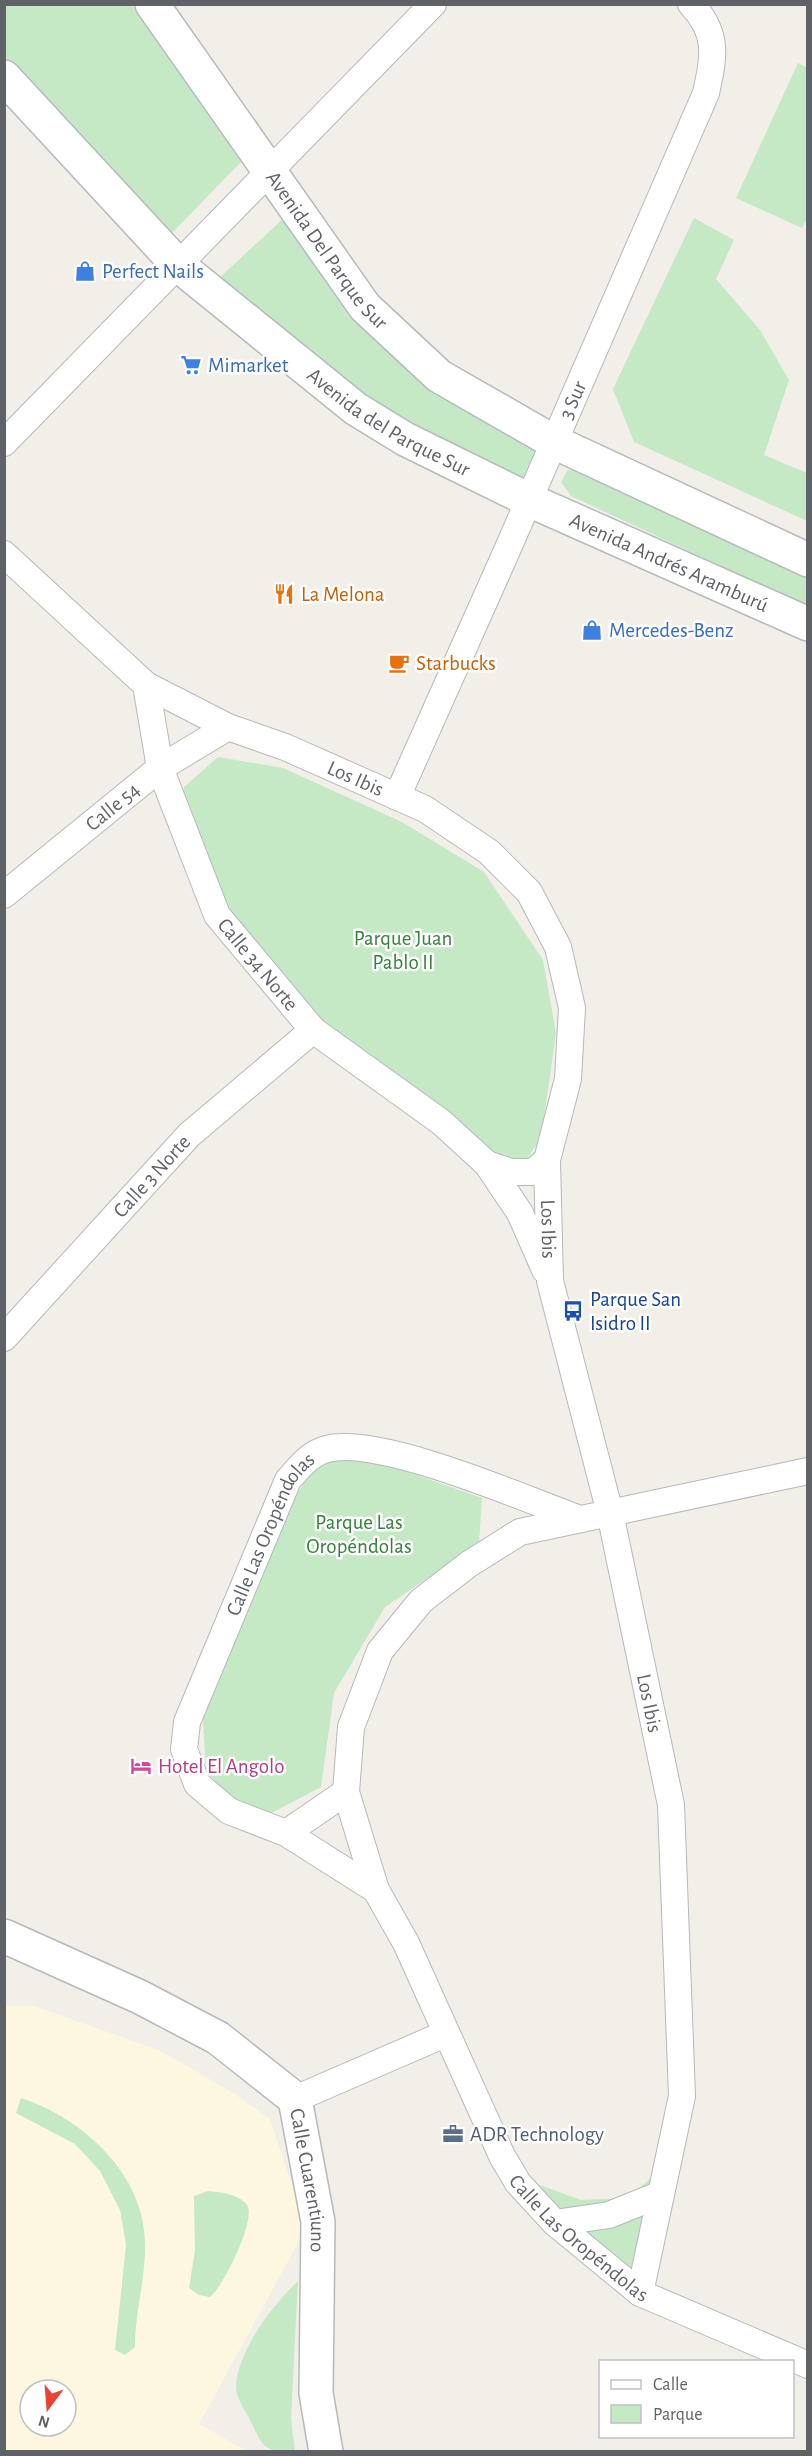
<svg xmlns="http://www.w3.org/2000/svg" width="812" height="2456" font-family="'Alegreya Sans',sans-serif">
<style>
.commercial{fill:#fef7e0;fill-rule:evenodd}
.green{fill:#c5e8c5}
.lines{fill:none;stroke-linecap:round;stroke-linejoin:round}
.minor-casing{stroke:#b5b8bc;stroke-width:28}
.tertiary-casing{stroke:#b5b8bc;stroke-width:36}
.secondary-casing{stroke:#b6babf;stroke-width:36}
.minor{stroke:#fff;stroke-width:26}
.tertiary{stroke:#fff;stroke-width:33}
.secondary{stroke:#fff;stroke-width:33}
.labels{text-anchor:middle;dominant-baseline:central;stroke-width:5;stroke-linejoin:round;paint-order:stroke}
.street-label{font-size:21px;fill:#5f6368;stroke:#fff}
.shop-label{font-size:21px;fill:#366cbe;stroke:#fff;text-anchor:start}
.food-label{font-size:21px;fill:#c56008;stroke:#fff;text-anchor:start}
.park-label{font-size:21px;fill:#348238;stroke:#fff}
.transit-label{font-size:21px;fill:#164399;stroke:#fff;text-anchor:start}
.hotel-label{font-size:21px;fill:#b23c85;stroke:#fff;text-anchor:start}
.service-label{font-size:21px;fill:#4e5e75;stroke:#fff;text-anchor:start}
</style>
<rect width="100%" height="100%" fill="#f1efe8"/>
<path class="commercial" d="M5 2006H34L161 2051 233 2093 270 2119 303 2218 299 2241 199 2424 247 2451 5 2452ZM30 2390H66V2426H30Z"/>
<path class="green" d="M4 5H132L241 162 167 238 5 57Z
M798 63 808 68V217L802 228 736 198Z
M286 216 538 447 524 478 407 427 358 397 217 280Z
M694 218 734 240 716 279 760 330 789 380 764 455 807 473V521L634 442 613 389Z
M573 468 807 571V606L571 496 561 482 567 471Z
M218 757 283 768 402 822 484 872 543 960 556 1033 541 1139 522 1165 492 1157 306 1014 225 902 183 806 184 787Z
M357 1454 482 1498 479 1543 385 1607 334 1693 321 1787 264 1817 225 1792 206 1771 203 1719 291 1502 318 1464Z
M21 2098C83 2118 147 2176 145 2247 145 2281 135 2313 135 2347L125 2355 115 2350 126 2245 120 2210 100 2171 75 2144 16 2113Z
M652 2177 633 2275 552 2216 537 2184 581 2200 628 2198Z
M208 2191C220 2192 239 2194 247 2205 257 2219 223 2287 210 2297L199 2295 189 2288 195 2250 194 2196Z
M298 2281 291 2419 295 2451C265 2452 264 2449 251 2422 247 2413 236 2398 236 2388 237 2351 272 2306 298 2281Z"/>
<g class="lines">
<g class="minor-casing">
<g id="minor">
<path d="M4 443 433 4"/>
<path id="s1" d="M4 554 146 685 228 727 285 747 425 809 489 852 529 892 558 947 572 1008 568 1079 547 1160 550 1281 610 1513 671 1805 682 2096 640 2293"/>
<path id="s2" d="M146 685 160 768 217 915 313 1030 441 1122 487 1164 520 1213 545 1270"/>
<path id="s3" d="M397 797 505 555 706 93C714 56 719 34 691 4"/>
<path id="s4" d="M4 895 160 768 228 727"/>
<path d="M487 1164 511 1172H533L547 1160"/>
<path id="s5" d="M4 1338 189 1135 313 1030"/>
<path id="s6" d="M808 1471 520 1532 469 1564 421 1601 380 1651 351 1727 346 1792 376 1890 406 1943 502 2156 518 2183 555 2223 640 2293 808 2365"/>
<path d="M286 1833 346 1792"/>
<path id="s7" d="M376 1890 286 1833 229 1811 197 1784 184 1749 187 1722 288 1480C299 1468 310 1453 327 1449 379 1435 525 1499 580 1519"/>
<path d="M295 2099 445 2034"/>
<path d="M555 2223 609 2215 661 2194"/>
</g>
</g>
<g class="tertiary-casing">
<g id="tertiary">
<path id="s8" d="M4 1936 140 1997 218 2038 295 2099 318 2222 316 2393 326 2452"/>
</g>
</g>
<g class="secondary-casing">
<g id="secondary">
<path id="s9" d="M152 4 365 307 439 376 554 442 808 560"/>
<path id="s10" d="M4 77 178 265 356 409 405 439 529 500 808 624"/>
</g>
</g>
<use href="#minor" class="minor"/>
<use href="#tertiary" class="tertiary"/>
<use href="#secondary" class="secondary"/>
</g>
<defs>
<g id="shop-bare" transform="scale(1.62)"><path d="M-5-2.5h2.3a2.7 3.5 0 0 1 5.4 0H5L5.5 6h-11ZM-1.5-2.5h3a1.5 2.3 0 0 0-3 0Z" fill="#3f7fe0" stroke="#fff" stroke-width="2.5" paint-order="stroke"/></g>
<g id="supermarket-bare" transform="scale(1.62)"><path d="M-6-5.5h2.5l.6 2H6L4.5 2H-2.5L-4.4-4H-6ZM-1.5 3.2a1.3 1.3 0 1 0 .1 0ZM3 3.2a1.3 1.3 0 1 0 .1 0Z" fill="#3f7fe0" stroke="#fff" stroke-width="2.5" paint-order="stroke"/></g>
<g id="restaurant-bare" transform="scale(1.62)"><path d="M-5-6h1v4h1v-4h1v4h1v-4h1v5L-1.5 .5V6h-2V.5L-5-1ZM5-6V6H3V1.5H1.5Q1.5-4 5-6Z" fill="#e8710a" stroke="#fff" stroke-width="2.5" paint-order="stroke"/></g>
<g id="cafe-bare" transform="scale(1.62)"><path d="M-5.5-4.5H6V0H3Q3 3.5 0 3.5H-2.5Q-5.5 3.5-5.5 0ZM3-3.2v2h1.7v-2ZM-6 4.5H4V6H-6Z" fill="#e8710a" stroke="#fff" stroke-width="2.5" paint-order="stroke"/></g>
<g id="bus-bare" transform="scale(1.62)"><path d="M-5-6H5V4H4V6H2V4H-2V6H-4V4H-5ZM-3.5-4V0h7V-4ZM-3.5 1.2v1.5H-2V1.2ZM2 1.2v1.5H3.5V1.2Z" fill="#1a4fb4" stroke="#fff" stroke-width="2.5" paint-order="stroke"/></g>
<g id="hotel-bare" transform="scale(1.62)"><path d="M-6-4.5h1.5V1H6V5H4.5V3h-9V5H-6ZM-4 0a1.8 1.8 0 1 1 3.6 0ZM.5 0V-2.5h3Q6-2.5 6 0Z" fill="#d1479c" stroke="#fff" stroke-width="2.5" paint-order="stroke"/></g>
<g id="office-bare" transform="scale(1.62)"><path d="M-6-3h4V-5.5h4V-3h4V5H-6ZM-1-4.5V-3h2v-1.5ZM-6 0V1H6V0Z" fill="#5c6f8a" stroke="#fff" stroke-width="2.5" paint-order="stroke"/></g>
</defs>
<g fill-rule="evenodd">
<use href="#shop-bare" x="85" y="271"/>
<use href="#supermarket-bare" x="191" y="365"/>
<use href="#restaurant-bare" x="284" y="594"/>
<use href="#shop-bare" x="592" y="630"/>
<use href="#cafe-bare" x="399" y="663"/>
<use href="#bus-bare" x="573" y="1311"/>
<use href="#hotel-bare" x="141" y="1766"/>
<use href="#office-bare" x="453" y="2134"/>
</g>
<g class="labels">
<g class="street-label">
<text stroke="none"><textPath href="#s9" startOffset="302">Avenida Del Parque Sur</textPath></text>
<text stroke="none"><textPath href="#s3" startOffset="434">3 Sur</textPath></text>
<text stroke="none"><textPath href="#s10" startOffset="520">Avenida del Parque Sur</textPath></text>
<text stroke="none"><textPath href="#s10" startOffset="834">Avenida Andrés Aramburú</textPath></text>
<text stroke="none"><textPath href="#s1" startOffset="423">Los Ibis</textPath></text>
<text stroke="none"><textPath href="#s4" startOffset="140">Calle 54</textPath></text>
<text stroke="none"><textPath href="#s2" startOffset="306">Calle 34 Norte</textPath></text>
<text stroke="none"><textPath href="#s5" startOffset="219">Calle 3 Norte</textPath></text>
<text stroke="none"><textPath href="#s1" startOffset="981">Los Ibis</textPath></text>
<text stroke="none"><textPath href="#s7" startOffset="480">Calle Las Oropéndolas</textPath></text>
<text stroke="none"><textPath href="#s1" startOffset="1467">Los Ibis</textPath></text>
<text stroke="none"><textPath href="#s8" startOffset="418">Calle Cuarentiuno</textPath></text>
<text stroke="none"><textPath href="#s6" startOffset="1137">Calle Las Oropéndolas</textPath></text>
</g>
<g class="shop-label">
<text x="102" y="271">Perfect Nails</text>
<text x="208" y="365">Mimarket</text>
<text x="609" y="630">Mercedes-Benz</text>
</g>
<g class="food-label">
<text x="301" y="594">La Melona</text>
<text x="416" y="663">Starbucks</text>
</g>
<g class="park-label">
<text x="403" y="938">Parque Juan<tspan x="403" dy="24">Pablo II</tspan></text>
<text x="359" y="1522">Parque Las<tspan x="359" dy="24">Oropéndolas</tspan></text>
</g>
<g class="transit-label">
<text x="590" y="1299">Parque San<tspan x="590" dy="24">Isidro II</tspan></text>
</g>
<g class="hotel-label">
<text x="158" y="1766">Hotel El Angolo</text>
</g>
<g class="service-label">
<text x="470" y="2134">ADR Technology</text>
</g>
</g>
<rect width="812" height="2456" fill="none" stroke="#5f6368" stroke-width="12"/>
<rect x="599" y="2360" width="195" height="78" fill="#ffffff" stroke="#bfc1c3" stroke-width="1.5"/>
<rect x="611" y="2380" width="30" height="9" fill="#ffffff" stroke="#bfc1c3" stroke-width="1.5"/>
<text x="653" y="2390" font-size="18" fill="#5f6368">Calle</text>
<rect x="611" y="2405" width="30" height="18" fill="#c5e8c5" stroke="#bfc1c3" stroke-width="1.5"/>
<text x="653" y="2420" font-size="18" fill="#5f6368">Parque</text>
<g transform="translate(48 2408) rotate(196)"><circle r="28" fill="#ffffff" stroke="#bfc1c3" stroke-width="1.5"/>
<path d="M0-4.5L10 22L0 15L-10 22Z" fill="#ea4335"/>
<text y="-9" font-size="16" font-weight="bold" text-anchor="middle" fill="#5f6368">N</text>
</g>
</svg>
